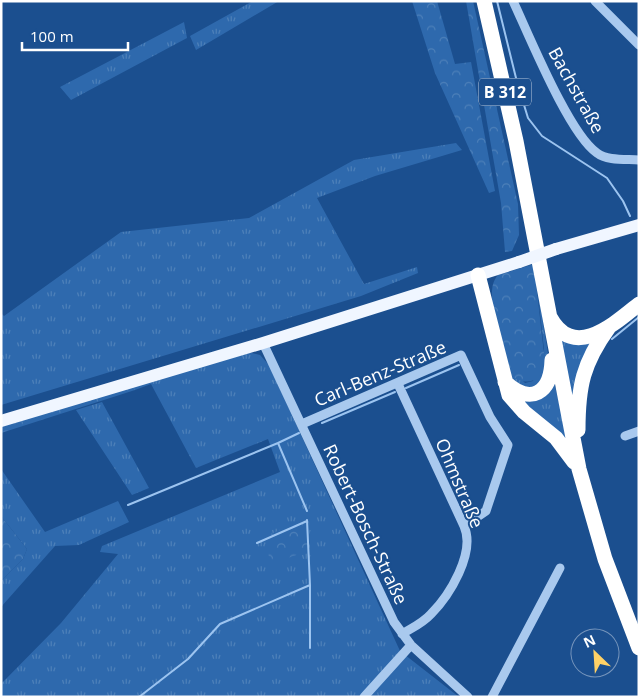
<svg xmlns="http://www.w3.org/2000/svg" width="640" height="698" font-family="'Open Sans',sans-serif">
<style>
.grass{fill:url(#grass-tufts)}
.forest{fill:url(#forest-crowns)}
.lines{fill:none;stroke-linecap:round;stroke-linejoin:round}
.stream{stroke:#9cc4f0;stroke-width:2}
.minor{stroke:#a9c9ee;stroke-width:9}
.major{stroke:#f0f6ff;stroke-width:12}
.highway{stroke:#fff;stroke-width:15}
.major-bridge{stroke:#f0f6ff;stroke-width:12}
.labels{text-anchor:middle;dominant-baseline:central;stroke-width:4;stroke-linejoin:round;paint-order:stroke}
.shield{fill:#1b4f8f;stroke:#bbcadd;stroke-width:1}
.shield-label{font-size:16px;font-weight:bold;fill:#fff}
.street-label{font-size:18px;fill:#fff;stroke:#1b4f8f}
</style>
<defs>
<pattern id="grass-tufts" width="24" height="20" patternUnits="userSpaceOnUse" patternTransform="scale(1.25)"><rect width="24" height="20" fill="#2e69ad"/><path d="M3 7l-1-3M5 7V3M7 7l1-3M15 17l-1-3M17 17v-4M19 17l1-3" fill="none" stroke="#4d80b9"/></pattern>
<pattern id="forest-crowns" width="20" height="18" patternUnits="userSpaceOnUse" patternTransform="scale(1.25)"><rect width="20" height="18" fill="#2e69ad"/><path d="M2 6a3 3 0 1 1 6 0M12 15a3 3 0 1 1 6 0" fill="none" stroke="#4d80b9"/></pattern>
</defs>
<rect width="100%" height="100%" fill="#1b4f8f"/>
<path class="grass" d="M253 1H279L196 50 190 36Z
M184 22 187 38 71 100 60 87Z
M456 143 462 150 375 176 317 198 364 284 417 267 418 273 361 296 1 405V313L4 316 121 232 249 218 354 160Z
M536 277 549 360 538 388 515 387 505 362 525 383 533 381 544 349Z
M557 331 592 339 571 399Z
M247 352 260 355 269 365 400 651 459 697H1V684L61 623 118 554 100 552 102 546 280 472 268 439 196 468 151 384 135 390 133 384Z
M554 382 569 444 514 395Z
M102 402 149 488 132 495 76 410Z
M1 469 45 532 118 501 129 522 79 545 55 546 1 607V581L23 559 27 549 1 516Z"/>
<path class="forest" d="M412 1H437L455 64 471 62 495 191 489 193 435 73Z
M466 1H473L518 204 519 235 512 251 505 252 501 203Z
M534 264 545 363C541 384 523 387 509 373L492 302C492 292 491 283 498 275Z
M133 384 135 390 1 433V426Z
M1 516 27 549 23 559 1 581Z
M309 518 310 550 269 565 268 535Z"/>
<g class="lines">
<path class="stream" d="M497 1 517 82 528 118 542 136 607 178 623 201 630 216
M612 339 639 317
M406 388 459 365
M322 423 395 392
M299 433 278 443 307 511
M128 505 278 443
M257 543 307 521
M310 648V585
M139 697 188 659 220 624 310 585 307 520"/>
<path class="minor" d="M513 1C529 35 569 134 597 153 607 161 626 159 639 160
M595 1 639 45
M263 343 394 622 411 645 468 697
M398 384 464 526C476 553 449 596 431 614 423 623 412 628 402 634
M302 424 461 355 490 417 508 445 486 511 464 526
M625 436 639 431
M364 697 411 645
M492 697 560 568"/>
<path class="major" d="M556 249 639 225
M1 421 263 343 519 262"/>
<path class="highway" d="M484 1 516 141 579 469 605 559 639 648
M478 275 509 395 524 412 556 438 574 462
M550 317C574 361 614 324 639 304
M505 382C531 406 551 393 552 360
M578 430C578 386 583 363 609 327"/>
<path class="major-bridge" d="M519 262 556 249"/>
</g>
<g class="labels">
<rect class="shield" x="479" y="78.5" width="52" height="27" rx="4"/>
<g class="shield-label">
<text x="505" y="92">B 312</text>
</g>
<g class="street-label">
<text transform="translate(577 90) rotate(61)">Bachstraße</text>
<text transform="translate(380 373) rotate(-23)">Carl-Benz-Straße</text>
<text transform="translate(460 483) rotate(67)">Ohmstraße</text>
<text transform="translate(366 524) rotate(65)">Robert-Bosch-Straße</text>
</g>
</g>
<rect width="640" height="698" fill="none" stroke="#ffffff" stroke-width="5"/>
<g transform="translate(595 653) rotate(335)"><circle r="24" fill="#1b4f8f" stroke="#7695bc"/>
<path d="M0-4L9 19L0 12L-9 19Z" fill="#ffd166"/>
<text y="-8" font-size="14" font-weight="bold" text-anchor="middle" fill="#ffffff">N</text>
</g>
<path d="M22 42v8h106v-8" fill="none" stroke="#ffffff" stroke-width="2.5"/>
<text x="30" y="42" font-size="15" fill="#ffffff" stroke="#1b4f8f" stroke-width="4" paint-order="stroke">100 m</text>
</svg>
